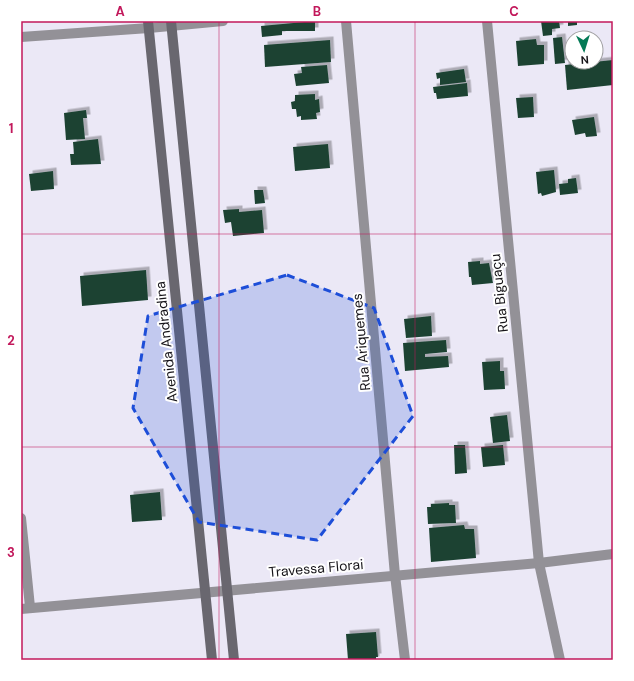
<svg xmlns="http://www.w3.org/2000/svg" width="634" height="681" font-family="'DM Sans',sans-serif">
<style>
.building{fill:#1d4333;filter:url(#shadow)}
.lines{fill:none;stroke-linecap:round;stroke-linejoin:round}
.minor{stroke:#939197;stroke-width:10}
.secondary{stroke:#69676f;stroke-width:10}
.marked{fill:#1d4ed8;fill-opacity:0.2;stroke:#1d4ed8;stroke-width:3;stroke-dasharray:8 5;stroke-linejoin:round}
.grid{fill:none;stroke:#c2185b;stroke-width:1;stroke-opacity:0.55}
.labels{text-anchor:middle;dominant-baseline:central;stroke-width:4;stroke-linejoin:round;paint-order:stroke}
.street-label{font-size:14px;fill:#161419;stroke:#fff}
.neatline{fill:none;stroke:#c2185b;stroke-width:1.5}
.grid-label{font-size:13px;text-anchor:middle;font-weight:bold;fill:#c2185b}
</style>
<defs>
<filter id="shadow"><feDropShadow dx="3.5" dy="-3.5" stdDeviation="0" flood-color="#0004"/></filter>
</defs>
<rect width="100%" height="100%" fill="#ebe8f6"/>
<!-- building -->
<g class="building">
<polygon points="315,21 315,31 282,31 282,35 262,37 261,26"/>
<polygon points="541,21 559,21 560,28 552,29 552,35 543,36"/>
<polygon points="568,21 577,21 577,25 568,26"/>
<polygon points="562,37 565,63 555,64 553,38"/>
<polygon points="536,39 537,45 544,45 544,64 518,66 516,41"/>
<polygon points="330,40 331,62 265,67 264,45"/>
<polygon points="613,60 613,85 567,90 565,65"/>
<polygon points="327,65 329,83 296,86 294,74 302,73 301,67"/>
<polygon points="464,69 466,82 440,85 440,78 437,79 436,73"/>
<polygon points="467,83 468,96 437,99 436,93 434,93 433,87"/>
<polygon points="315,94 315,100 319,99 320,112 316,113 317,119 301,120 301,116 297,117 296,109 292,109 291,102 295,101 295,95"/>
<polygon points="533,97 534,117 518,118 516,98"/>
<polygon points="86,110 87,118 83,118 85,139 66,140 64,113"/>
<polygon points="594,117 597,136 586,137 585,133 575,135 572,120"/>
<polygon points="98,139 101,164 71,165 70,154 74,154 73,142"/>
<polygon points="328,144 330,168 295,171 293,147"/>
<polygon points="554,170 556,192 542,196 541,193 538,194 536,172"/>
<polygon points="53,171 54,189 31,191 29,174"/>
<polygon points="576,178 578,193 560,195 559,184 568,183 568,179"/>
<polygon points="254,190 263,190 265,203 255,204"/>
<polygon points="239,209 239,212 262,210 264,233 233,236 231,222 225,223 223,210"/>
<polygon points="480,261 480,264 489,263 493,283 472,285 471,277 469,277 468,262"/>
<polygon points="146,270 148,300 82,306 80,276"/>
<polygon points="431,316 432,336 406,338 404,319"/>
<polygon points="446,340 447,352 425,354 425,357 448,356 449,367 405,371 403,343"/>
<polygon points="500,361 500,371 504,371 505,389 484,390 482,362"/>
<polygon points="507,415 510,441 493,443 490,417"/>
<polygon points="454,445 465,445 467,473 455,474"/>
<polygon points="503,445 505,465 483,467 481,447"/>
<polygon points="160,492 162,520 132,522 130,495"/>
<polygon points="449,503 449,505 455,505 456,523 428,524 427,507 431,507 431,504"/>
<polygon points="464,525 465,529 474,529 476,558 431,562 429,528"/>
<polygon points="376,632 378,657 376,657 376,660 348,660 346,634"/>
</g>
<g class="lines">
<!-- minor -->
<g class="minor">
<polyline points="346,21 395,575 405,660"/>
<polyline points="487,21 539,563 560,660"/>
<polyline points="21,37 149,28 223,21"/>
<polyline points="21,518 30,607"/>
<polyline points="21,609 539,563 613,554"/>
</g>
<!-- secondary -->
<g class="secondary">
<polyline points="148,21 212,660"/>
<polyline points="171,21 234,660"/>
</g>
</g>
<!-- marked area -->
<path class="marked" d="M287 275 374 308 413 416 317 540 199 522 133 408 148 316Z"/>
<!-- grid -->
<path class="grid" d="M219 21V660M415 21V660M21 234H613M21 447H613"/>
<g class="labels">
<!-- street labels -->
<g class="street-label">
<text transform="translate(499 293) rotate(-96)">Rua Biguaçu</text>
<text transform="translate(166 342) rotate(-96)">Avenida Andradina</text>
<text transform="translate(361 342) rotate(-95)">Rua Ariquemes</text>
<text transform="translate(316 568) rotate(-5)">Travessa Florai</text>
</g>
</g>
<!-- border -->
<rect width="634" height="681" fill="none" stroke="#ffffff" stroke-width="44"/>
<!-- north arrow -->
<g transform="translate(584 50) rotate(176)"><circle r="19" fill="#ffffff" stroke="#a2a1a3"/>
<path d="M0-3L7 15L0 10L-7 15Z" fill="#047a56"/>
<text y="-6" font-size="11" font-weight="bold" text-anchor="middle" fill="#161419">N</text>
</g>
<rect x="22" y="22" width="590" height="637" class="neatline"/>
<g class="grid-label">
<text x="120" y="16">A</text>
<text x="317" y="16">B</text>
<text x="514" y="16">C</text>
<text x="11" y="133">1</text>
<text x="11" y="345">2</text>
<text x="11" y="557">3</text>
</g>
</svg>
